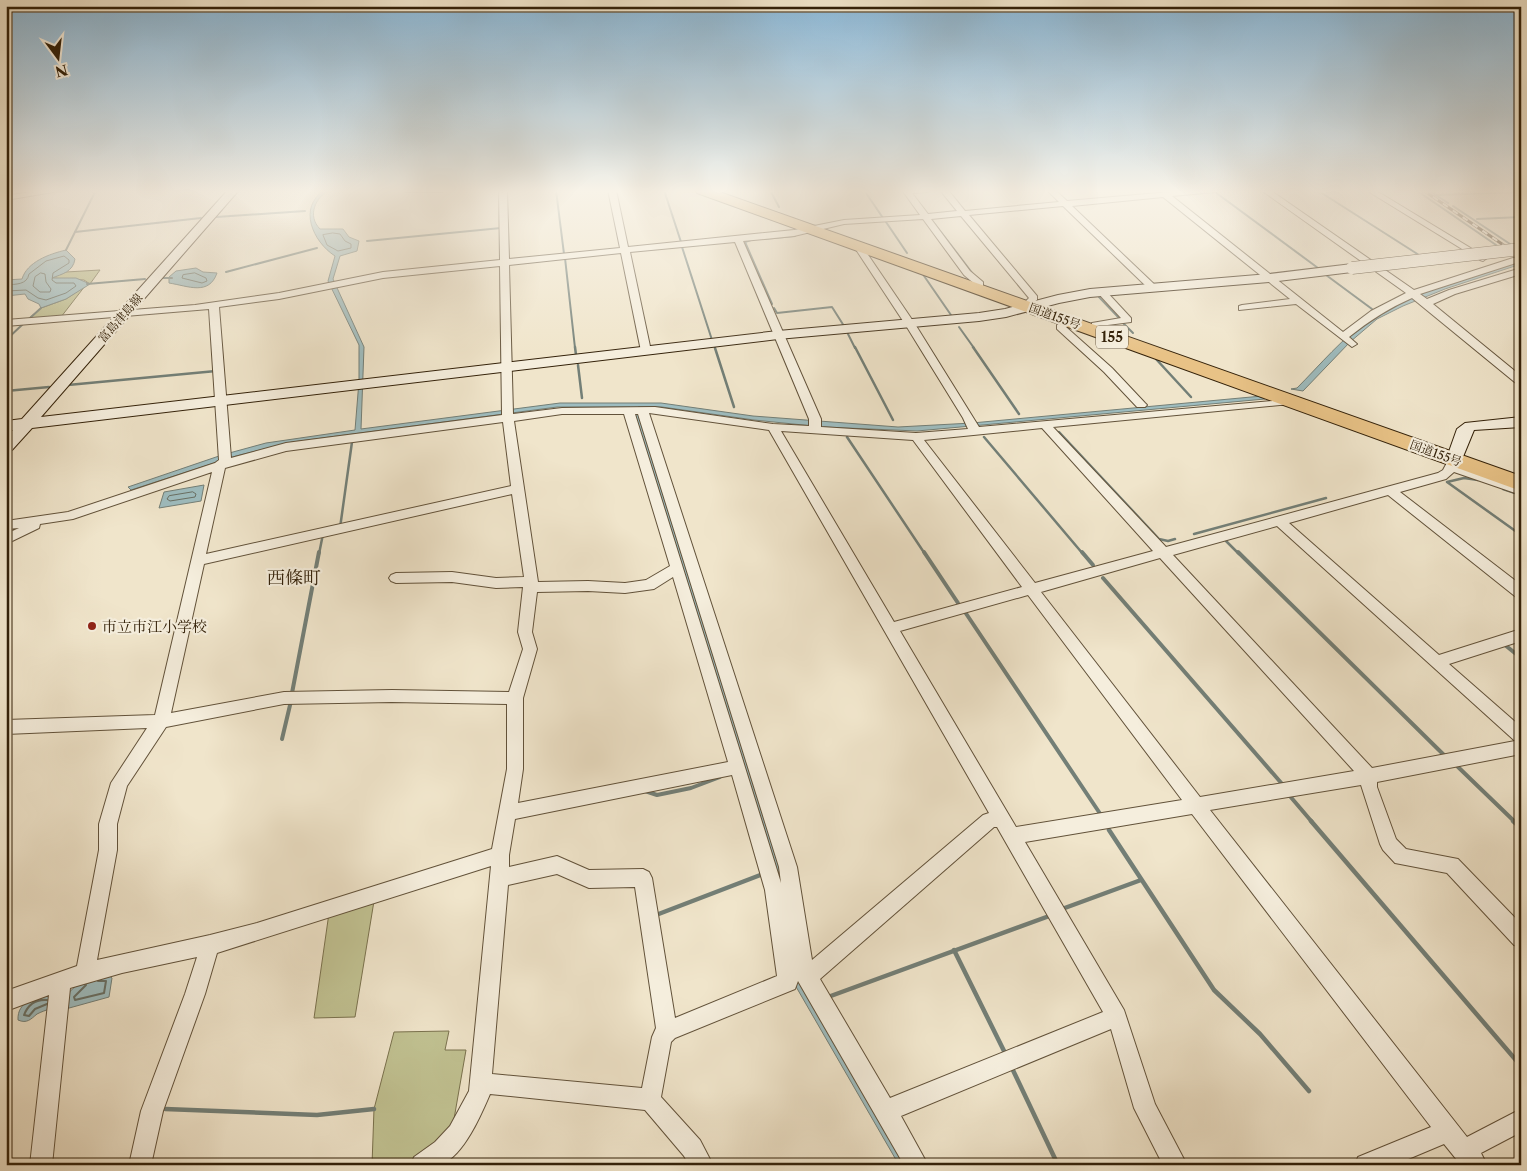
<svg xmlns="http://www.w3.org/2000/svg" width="1527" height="1171" font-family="'Libre Caslon Text','Noto Serif JP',serif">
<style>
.green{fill:#c1c292;stroke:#7a724e}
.water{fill:#9ebdc0;stroke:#737f77}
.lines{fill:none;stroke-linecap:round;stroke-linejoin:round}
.shore-far1{stroke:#686f64;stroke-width:1}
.shore{stroke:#686f64;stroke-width:2}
.stream-far3{stroke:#737f77;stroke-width:2}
.stream-far2{stroke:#737f77;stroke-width:2.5}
.stream-far1{stroke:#737f77;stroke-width:4}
.stream{stroke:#737f77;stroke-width:4.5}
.street-casing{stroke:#62523a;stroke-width:2}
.secondary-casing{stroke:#332109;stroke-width:2}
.highway-casing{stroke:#332109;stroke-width:2}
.street{fill:#f5eedd;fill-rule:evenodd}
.secondary{fill:#f5eedd;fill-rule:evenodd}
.highway{fill:#e8c286;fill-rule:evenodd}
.rail-casing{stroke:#332109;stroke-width:3}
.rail{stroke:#f5eedd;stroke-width:2;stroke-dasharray:6;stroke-linecap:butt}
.secondary-bridge-casing{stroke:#332109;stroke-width:13;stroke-linecap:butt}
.secondary-bridge{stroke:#f5eedd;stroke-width:12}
.poi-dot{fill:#8f2418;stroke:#f5eedd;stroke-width:2}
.labels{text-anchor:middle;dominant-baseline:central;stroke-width:4.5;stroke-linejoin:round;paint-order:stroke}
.far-street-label{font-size:12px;fill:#332109;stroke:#f5eedd}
.shield{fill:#f5eedd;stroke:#6d5e49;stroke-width:1}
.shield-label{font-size:14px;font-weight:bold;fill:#332109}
.poi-label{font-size:15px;fill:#332109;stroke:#f5eedd;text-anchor:start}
.quarter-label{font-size:18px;fill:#332109;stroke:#f5eedd}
</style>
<rect width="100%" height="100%" fill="#f0e5cb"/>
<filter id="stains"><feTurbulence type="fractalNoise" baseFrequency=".004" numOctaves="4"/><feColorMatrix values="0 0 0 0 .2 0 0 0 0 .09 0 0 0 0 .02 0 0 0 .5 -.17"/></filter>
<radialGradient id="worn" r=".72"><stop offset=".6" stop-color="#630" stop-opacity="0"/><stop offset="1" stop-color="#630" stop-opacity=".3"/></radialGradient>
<!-- green -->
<g class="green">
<polygon points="100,270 90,284 84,280 51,278 66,272"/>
<polygon points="85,286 61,317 27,320 41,308 66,299"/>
<polygon points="374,901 355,1017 314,1018 329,913"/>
<polygon points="449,1031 445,1050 466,1050 454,1119 447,1137 431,1152 411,1165 372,1165 374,1109 394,1032"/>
</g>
<!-- water -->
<g class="water">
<path d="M325 190H330C315 197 307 216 320 229H343L349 237 359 241 357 251 340 256 333 279 364 347 361 429 560 403H661L753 416 898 427 972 423 1262 396 1265 399 917 431 823 427 754 420 662 407H638L788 886 799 972 908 1165H899L791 978 630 407H557L292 442 236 456 131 490 128 487 222 455 266 443 355 430 359 381V345L328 281 335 256C313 242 297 207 325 190Z"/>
<path d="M66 250 75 259C73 272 62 274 52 278H76L90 284 66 299 41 308 39 304 28 299 25 294 6 296V280L22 279C27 262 49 254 66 250Z"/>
<path d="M1521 261V264L1445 289 1403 306 1377 319 1350 342 1303 391 1291 389 1297 388C1320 365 1343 337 1370 319 1409 292 1475 275 1521 261Z"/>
<path d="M196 268 203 272 217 273C209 296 188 286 169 283V277L176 271Z"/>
<polygon points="204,485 201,501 159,508 164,492"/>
<path d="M107 974 112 978 109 997 62 1010C67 984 85 980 107 974Z"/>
<path d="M51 992 50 1009C46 1010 41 1012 37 1014 31 1019 27 1024 18 1020 17 1001 36 998 51 992Z"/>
</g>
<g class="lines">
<!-- shore-far1 -->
<g class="shore-far1">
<polygon points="333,233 340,234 345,241 351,244 351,248 338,251 327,245 323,235"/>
<polygon points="41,273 45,274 46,282 51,289 50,292 40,292 33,286 35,277"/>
<polygon points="195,273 206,278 207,281 202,283 182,278 183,275"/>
<path d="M6 285C16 284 27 285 29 274L46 261 64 256 69 260V263L53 273 52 280 56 283H74L76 286 66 293 46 300 38 298 26 290 6 291"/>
<polygon points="193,492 196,494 195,497 170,501 167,499 169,496"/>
</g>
<!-- shore -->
<g class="shore">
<polyline points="86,985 74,997 75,1000 104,993 106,981 98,981"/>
<path d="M47 1000C36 999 28 1005 24 1015L29 1016 35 1009 47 1004"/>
</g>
<!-- stream-far3 -->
<g class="stream-far3">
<polyline points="556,190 564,254"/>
<polyline points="664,190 681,242"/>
<polyline points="770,190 779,207"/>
<polyline points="864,190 883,218"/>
<polyline points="1317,190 1419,255"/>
<polyline points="1416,190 1499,247"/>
<polyline points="1428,190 1448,203"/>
<polyline points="1215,192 1318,268"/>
<polyline points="1435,195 1521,192"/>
<polyline points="1453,206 1510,244"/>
<polyline points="216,217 305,211"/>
<polyline points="931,219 973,274"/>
<polyline points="1477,219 1521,217"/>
<polyline points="886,222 907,253"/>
<polyline points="75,232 201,218"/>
<polyline points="764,239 795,236"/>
<polyline points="751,240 745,242 772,304"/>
<polyline points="367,241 501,228"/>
<polyline points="682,247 712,340"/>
<polyline points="66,250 96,190"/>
<polyline points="565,258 575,348"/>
<polyline points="226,272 317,248"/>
<polyline points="922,273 951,315"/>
<polyline points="1326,275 1372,309"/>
<polyline points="163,278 172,278"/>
<polyline points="87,284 145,279"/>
<polyline points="1099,297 1120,319"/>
<polyline points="774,308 777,313 832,307 844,326"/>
<polyline points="30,318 41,308"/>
<polyline points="1123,323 1133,333"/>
<polyline points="959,327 974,348"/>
<polyline points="848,334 855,348"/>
<polyline points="6,340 23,324"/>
</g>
<!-- stream-far2 -->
<g class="stream-far2">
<polyline points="575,347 576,355"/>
<polyline points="855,347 893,420"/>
<polyline points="973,347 1019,414"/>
<polyline points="715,348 734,407"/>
<polyline points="1156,359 1191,397"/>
<polyline points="578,365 582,398"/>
<polyline points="68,385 216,371"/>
<polyline points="6,391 49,387"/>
<polyline points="1059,432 1159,539 1168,541 1175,539"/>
<polyline points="847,437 925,554"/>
<polyline points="984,437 1083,554"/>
<polyline points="1478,480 1464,478 1447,482 1521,535"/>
<polyline points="1503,489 1521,495"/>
<polyline points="340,528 352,442"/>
<polyline points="1194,534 1326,498"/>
<polyline points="1226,541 1239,554"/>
<polyline points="319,554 323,534"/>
</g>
<!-- stream-far1 -->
<g class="stream-far1">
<polyline points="924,552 958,603"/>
<polyline points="1082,552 1093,565"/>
<polyline points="1238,552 1446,757"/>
<polyline points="1103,578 1283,785"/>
<polyline points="965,612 1101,815"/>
<polyline points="1505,645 1521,658"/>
<polyline points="292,693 319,552"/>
<polyline points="282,739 291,701"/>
<polyline points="1457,766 1515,822"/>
<polyline points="645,791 657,795 691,788 720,777"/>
<polyline points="1289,795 1312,822"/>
</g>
<!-- stream -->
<g class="stream">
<polyline points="1311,821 1521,1066"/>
<polyline points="1513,821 1521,828"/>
<polyline points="1109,830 1214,990 1260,1034 1309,1091"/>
<polyline points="1062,909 1141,880"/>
<polyline points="656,915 763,874"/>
<polyline points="954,950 1006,1055"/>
<polyline points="828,997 1052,915"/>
<polyline points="1011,1066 1058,1165"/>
<polyline points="165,1109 317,1115 374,1109"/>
</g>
<!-- street casing -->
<g class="street-casing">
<g id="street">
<polygon points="41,190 57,190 53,192 6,200 6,196"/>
<polygon points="402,190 446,190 442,192 406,192"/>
<path d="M499 190H507L509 259 620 248 608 190H616L628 247 794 230 844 220 920 215 902 190H931L927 192 912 193 928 214 957 211 940 190H948L965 211 1059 202 1047 190H1055L1067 201 1193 190H1219L1215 192 1172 196 1343 332 1371 311 1406 293 1261 190H1270L1414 290 1513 258H1519V262L1420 294 1427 299 1449 290 1521 268V274L1455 294 1433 304 1521 376V385L1517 384 1412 298C1389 308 1369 321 1349 337L1357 344 1352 347 1296 304 1239 310V306L1242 305 1290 299 1163 197 1072 206 1155 285 1157 287 1152 290 1149 289 1063 206 969 215 1037 296V300L1031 304 1028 303 1026 301 1029 298 961 216 931 219 970 271 983 282V286H977L964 275 923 219 844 224 794 236 743 241 821 419V427L916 433 968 429 963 418 905 324 853 245 857 242 860 243 915 324 979 427 1294 399 1295 401 1290 404 1053 427 1166 547 1438 473 1443 470 1450 457 1454 456 1460 460 1457 465 1521 487V495L1454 472 1446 479 1400 492 1521 585V598L1516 597 1388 495 1289 523 1439 655 1521 629V641L1449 664 1521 727V754L1377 782V787L1396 839 1406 849 1458 859 1521 924V947L1514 945 1447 873 1395 863 1383 850 1380 844 1361 785 1210 810 1467 1137 1521 1109V1132L1481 1153 1487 1165H1461L1444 1144 1394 1165H1355L1358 1157 1431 1127 1192 814 1025 842 1124 1010 1155 1104 1187 1165H1163L1134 1108 1111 1029 901 1116 928 1165H904L798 981 795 989 675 1038 671 1042 661 1097 700 1140 713 1165H689L684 1156 645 1110 490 1094C481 1115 464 1155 442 1164 434 1168 419 1165 411 1165L414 1157 435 1142 450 1126 469 1091 491 866 217 953 205 994 163 1111 151 1165H129L141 1111 185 994 197 957 122 973 70 988 52 1165H30L49 995 6 1011V991L77 966 99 850V824L111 783 147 728 6 734V720L155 715 212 472 73 519 40 524 39 528 6 544V534L19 528 6 529V521L68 512 215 463 219 460 209 309 6 326V320L195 305 279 293 383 272 500 260ZM735 242 809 419V426L773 424 655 407 562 408 513 414 509 265 621 253 641 351 646 354 651 351 630 252ZM500 266 502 415 286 443 231 458 219 307 279 299 383 278ZM649 413 769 430 989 813 983 815 812 960 797 867ZM562 414H624L670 566 646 580 625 583 588 581 538 582 514 421ZM635 414H638L779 867 781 883ZM503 422 511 486 206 554 225 468 286 451ZM1042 428 1153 551 1035 583 924 440ZM781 431 913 440 1022 587 894 622ZM512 494 524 577 496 578 452 572 396 573 391 575 389 578 391 581 396 583 452 582 496 588 523 587 518 632 523 649 509 692 392 690 284 692 171 713 204 564ZM1277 526 1515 741 1372 768 1173 555ZM1160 558 1354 771 1200 797 1041 592ZM673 577 728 762 518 803 523 769V698L537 649 532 632 537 592 588 591 625 593 654 589ZM1028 595 1182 800 1016 827 900 631ZM392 702 507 704V769L492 849 257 923 210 935 97 960 117 850V824L127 786 166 727 284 704ZM732 775 765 890 777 976 675 1018 652 878 649 872 643 869 589 870 557 856 509 867V855L515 819ZM994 827H997L1103 1012 890 1098 820 979ZM557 874 589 888 635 887 656 1028 652 1037 642 1088 492 1074 508 885Z"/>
<polygon points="1366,190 1375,190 1487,258 1483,261 1480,260"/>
<polygon points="1102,289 1105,290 1131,318 1131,322 1092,327 1092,323 1121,318 1097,292"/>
<polygon points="1068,318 1073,321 1066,327 1112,368 1145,403 1147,405 1145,407 1137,407 1104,372 1057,329 1057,325"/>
</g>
</g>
<!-- secondary casing -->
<g class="secondary-casing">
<g id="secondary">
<polygon points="228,190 239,190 41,417 778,331 979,313 1005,309 1058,295 1090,289 1269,274 1352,264 1358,268 1352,272 1269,282 1090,297 1059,303 1006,317 979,321 778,339 32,428 12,450 6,452 6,437 13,430 6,431 6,421 22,419"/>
<polygon points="1521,417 1521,427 1474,430 1460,464 1448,464 1446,460 1457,429 1465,423"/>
</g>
</g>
<!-- highway casing -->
<g class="highway-casing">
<polygon id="highway" points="695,190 714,190 1521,476 1521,491 697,193"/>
</g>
<!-- street -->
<use href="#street" class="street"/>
<!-- secondary -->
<use href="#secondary" class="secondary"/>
<!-- highway -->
<use href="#highway" class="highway"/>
<!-- rail casing -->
<g class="rail-casing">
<polyline id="rail" points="1423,190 1521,257"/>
</g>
<!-- rail -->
<use href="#rail" class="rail"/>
<!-- secondary-bridge casing -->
<g class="secondary-bridge-casing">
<polyline id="secondary-bridge" points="1352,268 1521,249"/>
</g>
<!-- secondary-bridge -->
<use href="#secondary-bridge" class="secondary-bridge"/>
</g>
<!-- sky -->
<linearGradient id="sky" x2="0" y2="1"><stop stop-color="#8ab8d8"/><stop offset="0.54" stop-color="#f8f3e8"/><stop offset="1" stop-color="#f8f3e8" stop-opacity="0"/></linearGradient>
<rect width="1527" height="354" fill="url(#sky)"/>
<!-- markers -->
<circle class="poi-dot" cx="92" cy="626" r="5"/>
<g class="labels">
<!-- far-street labels -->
<g class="far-street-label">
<text transform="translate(1055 316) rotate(20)">国道155号</text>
<text transform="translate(120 318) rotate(-49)">富島津島線</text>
<text transform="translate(1436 453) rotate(20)">国道155号</text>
</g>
<!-- shield labels -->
<rect class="shield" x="1096" y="325.5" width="32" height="23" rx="4"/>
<g class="shield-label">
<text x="1112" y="337">155</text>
</g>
<!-- poi labels -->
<g class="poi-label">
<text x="102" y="626">市立市江小学校</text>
</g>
<!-- quarter labels -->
<g class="quarter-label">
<text x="294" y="578">西條町</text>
</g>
</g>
<!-- margin -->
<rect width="1527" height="1171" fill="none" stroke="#f0e5cb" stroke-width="25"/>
<rect x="8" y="8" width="1512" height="1156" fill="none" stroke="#332109" stroke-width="2.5"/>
<rect x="12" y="12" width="1502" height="1146" fill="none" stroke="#332109"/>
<!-- north arrow -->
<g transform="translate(58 58) rotate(165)" stroke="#f5eedd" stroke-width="4" paint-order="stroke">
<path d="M0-4L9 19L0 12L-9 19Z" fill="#332109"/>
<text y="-8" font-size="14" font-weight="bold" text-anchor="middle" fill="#332109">N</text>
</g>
<rect width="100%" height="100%" filter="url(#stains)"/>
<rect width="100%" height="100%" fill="url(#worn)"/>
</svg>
